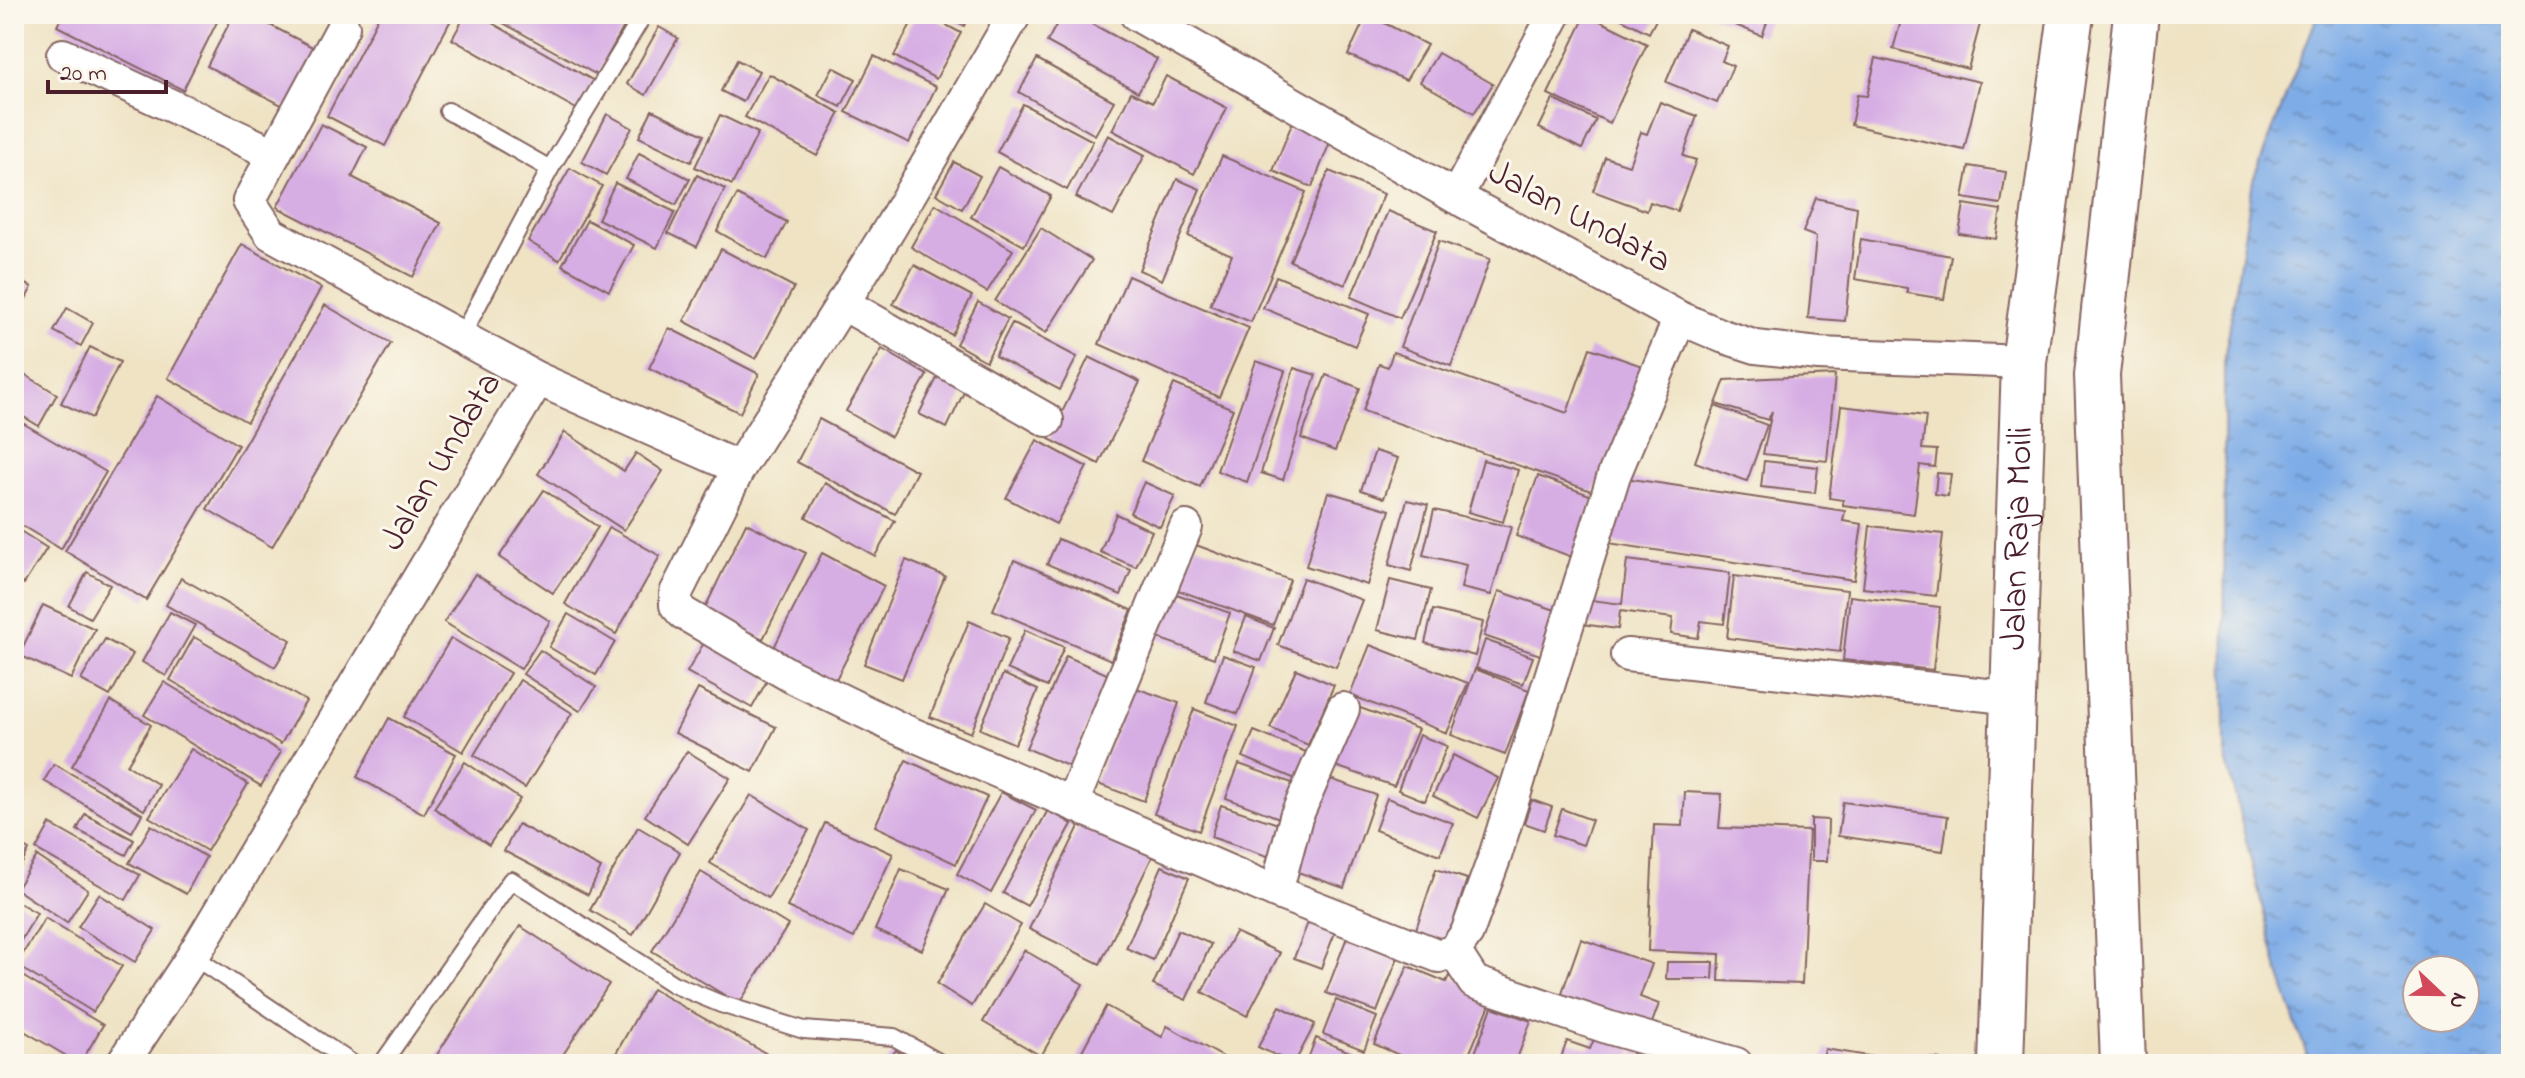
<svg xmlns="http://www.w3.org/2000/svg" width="2525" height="1078" font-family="'Indie Flower',sans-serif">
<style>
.water{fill:url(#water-ripples);stroke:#646689;stroke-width:2;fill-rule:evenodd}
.building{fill:#d7aee4}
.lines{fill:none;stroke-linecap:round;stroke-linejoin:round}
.lane-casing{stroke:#846461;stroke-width:20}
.street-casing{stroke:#846461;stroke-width:36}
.secondary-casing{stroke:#846461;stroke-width:48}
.primary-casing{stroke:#846461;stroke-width:48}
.lane{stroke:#fff;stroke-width:16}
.street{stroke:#fff;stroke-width:32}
.secondary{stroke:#fff;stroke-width:44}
.primary{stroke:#fff;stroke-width:44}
.labels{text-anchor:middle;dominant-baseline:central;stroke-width:6;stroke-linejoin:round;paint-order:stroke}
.street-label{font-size:36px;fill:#4a1f2b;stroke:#fbf7ec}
</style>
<defs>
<pattern id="water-ripples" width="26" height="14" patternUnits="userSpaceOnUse" patternTransform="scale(2)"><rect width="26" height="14" fill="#7dace7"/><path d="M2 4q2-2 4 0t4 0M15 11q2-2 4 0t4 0" fill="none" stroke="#688bbb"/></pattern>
</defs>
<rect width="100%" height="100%" fill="#fbf7ec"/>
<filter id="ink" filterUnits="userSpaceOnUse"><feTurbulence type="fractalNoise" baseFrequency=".0125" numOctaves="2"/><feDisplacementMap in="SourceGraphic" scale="16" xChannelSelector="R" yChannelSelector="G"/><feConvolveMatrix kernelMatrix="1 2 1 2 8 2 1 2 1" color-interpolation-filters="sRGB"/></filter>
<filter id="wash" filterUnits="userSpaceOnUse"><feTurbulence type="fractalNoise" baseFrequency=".006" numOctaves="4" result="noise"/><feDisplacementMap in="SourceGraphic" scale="32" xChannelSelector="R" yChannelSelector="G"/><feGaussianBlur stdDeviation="1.8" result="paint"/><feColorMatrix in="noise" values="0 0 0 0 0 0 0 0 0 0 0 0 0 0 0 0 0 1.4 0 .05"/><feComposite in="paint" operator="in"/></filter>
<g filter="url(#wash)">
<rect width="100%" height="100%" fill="#efe3c4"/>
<!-- water -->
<path class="water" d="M2318 14H2511V1064H2310L2278 971 2225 754 2224 363 2253 180ZM2417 970H2465V1018H2417Z"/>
<g id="blocks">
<!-- building -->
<g class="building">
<polygon points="63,14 206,14 218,20 183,90 57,26"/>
<polygon points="234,14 249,14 320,51 289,109 207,66"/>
<polygon points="380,14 453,16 385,146 327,116"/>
<polygon points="466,14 476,14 594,81 578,110 452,39"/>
<polygon points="487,14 631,14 597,75"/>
<polygon points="916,14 926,14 961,33 936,79 894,56"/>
<polygon points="939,14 970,14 964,26"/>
<polygon points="1062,14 1074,14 1157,59 1138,92 1047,42"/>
<polygon points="1367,14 1427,45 1406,80 1348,55"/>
<polygon points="1586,14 1647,44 1610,123 1548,94"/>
<polygon points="1612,14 1659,14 1649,33"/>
<polygon points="1709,14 1770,14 1762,36"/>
<polygon points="1903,14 1943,14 1980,24 1968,69 1893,49"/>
<polygon points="659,27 678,38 646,95 627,84"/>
<polygon points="1688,29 1728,46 1722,61 1733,66 1717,103 1666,82"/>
<polygon points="1438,53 1493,84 1474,113 1420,82"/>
<polygon points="874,56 936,87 909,143 846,112"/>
<polygon points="1876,58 1980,82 1964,150 1851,125 1857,95 1867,96"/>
<polygon points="1037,59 1114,101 1095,135 1019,92"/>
<polygon points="737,60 759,71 743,102 721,91"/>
<polygon points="833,67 856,79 841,107 818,95"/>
<polygon points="769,74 840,113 817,156 745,117"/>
<polygon points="1166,76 1227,108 1194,174 1112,130 1131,92 1153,102"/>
<polygon points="1553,99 1596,120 1582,149 1539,128"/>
<polygon points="1660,102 1697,116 1683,156 1696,160 1677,211 1650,202 1647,211 1593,191 1605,157 1629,165 1641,132 1647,134"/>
<polygon points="1023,104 1093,141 1067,190 997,152"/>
<polygon points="652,110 704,135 691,162 639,137"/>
<polygon points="607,114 632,128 606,175 582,162"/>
<polygon points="720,115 758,133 732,185 695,167"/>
<polygon points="1293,121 1332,137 1312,187 1273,171"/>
<polygon points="321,124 367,147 352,177 441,223 413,277 277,207"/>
<polygon points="1108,135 1145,155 1113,216 1076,197"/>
<polygon points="639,153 690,179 676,205 626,179"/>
<polygon points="1222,156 1306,192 1251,322 1210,305 1232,255 1188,236"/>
<polygon points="954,162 980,176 962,209 936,194"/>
<polygon points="1969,166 2006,172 2001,204 1963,198"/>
<polygon points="998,167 1051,196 1024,246 971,217"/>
<polygon points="570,168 602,186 559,260 528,241"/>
<polygon points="1329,171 1384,194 1345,285 1290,261"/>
<polygon points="697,175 725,189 697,247 668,233"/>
<polygon points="1177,179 1200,189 1162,280 1139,270"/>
<polygon points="615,183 675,212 657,248 598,219"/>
<polygon points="737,195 787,222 767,259 717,231"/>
<polygon points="1816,198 1857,207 1845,321 1808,318 1816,237 1803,232"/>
<polygon points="935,204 1013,250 987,292 911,247"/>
<polygon points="1964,204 2001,210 1996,239 1959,234"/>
<polygon points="1388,211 1437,231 1400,318 1351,297"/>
<polygon points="587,220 634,245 609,291 562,265"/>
<polygon points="1041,228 1092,260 1046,333 995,301"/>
<polygon points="1861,239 1951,256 1944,299 1907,293 1907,288 1855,279"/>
<polygon points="1439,241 1490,259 1451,366 1400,347"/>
<polygon points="242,244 321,288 247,422 168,378"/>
<polygon points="721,249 794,287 756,359 684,321"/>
<polygon points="914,265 972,296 952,335 893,304"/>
<polygon points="1128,276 1249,328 1219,397 1099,344"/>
<polygon points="1276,276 1369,314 1355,346 1263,308"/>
<polygon points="14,278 32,287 14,322"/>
<polygon points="978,302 1008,319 986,361 956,344"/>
<polygon points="325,305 391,343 272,547 207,509"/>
<polygon points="67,308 93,323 81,346 54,331"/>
<polygon points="1012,323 1077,357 1060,390 995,356"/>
<polygon points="669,328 759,374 740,413 649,368"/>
<polygon points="90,347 120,362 92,418 61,403"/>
<polygon points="1590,348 1648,368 1594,492 1363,411 1379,364 1388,367 1393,352 1567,413"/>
<polygon points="882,349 927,375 891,437 846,411"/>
<polygon points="1089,357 1140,382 1099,464 1049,439"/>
<polygon points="1256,361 1285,371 1247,482 1217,471"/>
<polygon points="1294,368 1316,375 1283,480 1261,473"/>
<polygon points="24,374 57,394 39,426 14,411 14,391"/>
<polygon points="1326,375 1360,388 1335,451 1301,438"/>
<polygon points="1835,375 1827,461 1763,454 1772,411 1768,420 1716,404 1725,380"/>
<polygon points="938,376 965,390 947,428 919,414"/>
<polygon points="1174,384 1233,409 1200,487 1141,461"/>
<polygon points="157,396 238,445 146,600 65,551"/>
<polygon points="1715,406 1767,425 1747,481 1695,462"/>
<polygon points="1841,406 1926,416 1922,449 1937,450 1935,467 1920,465 1914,514 1843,505 1843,500 1829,498"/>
<polygon points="14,418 106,472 61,549 14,521"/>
<polygon points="819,419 917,471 895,514 797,462"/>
<polygon points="565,432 624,471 636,453 663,471 624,530 538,474"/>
<polygon points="1037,440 1087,467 1056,524 1006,498"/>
<polygon points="1375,451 1398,458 1384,498 1361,490"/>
<polygon points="1483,460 1518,470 1503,522 1468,512"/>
<polygon points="1764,461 1818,467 1815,493 1761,487"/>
<polygon points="1937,473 1951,474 1948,496 1935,494"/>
<polygon points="1538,476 1595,497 1572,557 1516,536"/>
<polygon points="1618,477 1845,511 1843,521 1862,524 1854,580 1608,543"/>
<polygon points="1144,482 1175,496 1160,527 1130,513"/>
<polygon points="825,483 895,521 875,556 806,517"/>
<polygon points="544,490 598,527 553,593 499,557"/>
<polygon points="1328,492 1390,510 1367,585 1306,566"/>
<polygon points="1407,500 1428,505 1411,571 1389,565"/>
<polygon points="1434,510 1511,527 1491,595 1461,588 1466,565 1423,555"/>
<polygon points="1116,514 1152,531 1136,567 1100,552"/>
<polygon points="746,523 806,553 763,639 704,610"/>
<polygon points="1870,526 1943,534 1936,596 1863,588"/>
<polygon points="14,527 47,548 24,584 14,578"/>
<polygon points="609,527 660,556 616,634 565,604"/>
<polygon points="1058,539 1131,570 1121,595 1047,564"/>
<polygon points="1196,545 1290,580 1273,625 1178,590"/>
<polygon points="822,553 884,586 832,687 770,655"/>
<polygon points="906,560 945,576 902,679 864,664"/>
<polygon points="1014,560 1132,610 1111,660 993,610"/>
<polygon points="1627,560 1730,573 1724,624 1701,621 1698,638 1671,634 1673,618 1620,611 1618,629 1581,624 1584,599 1622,604"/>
<polygon points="87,572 110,585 90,618 69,606"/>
<polygon points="475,574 550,621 521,669 444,622"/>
<polygon points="1734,576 1847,590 1840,652 1727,638"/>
<polygon points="181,578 291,640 275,667 166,605"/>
<polygon points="1303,578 1362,600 1336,667 1278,645"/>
<polygon points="1390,580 1431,590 1418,640 1377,630"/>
<polygon points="1168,591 1230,613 1214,658 1152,636"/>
<polygon points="1499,591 1558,611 1543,656 1484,636"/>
<polygon points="1850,596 1940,607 1933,670 1843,660"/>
<polygon points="43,605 95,629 71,679 19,655"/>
<polygon points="1433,610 1483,622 1475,656 1425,643"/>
<polygon points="170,612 195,625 166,676 142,662"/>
<polygon points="568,614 615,642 596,675 549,647"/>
<polygon points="1246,617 1274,628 1261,661 1233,651"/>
<polygon points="969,621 1009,638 971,733 930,717"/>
<polygon points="1025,630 1064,647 1047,687 1007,669"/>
<polygon points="194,637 306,701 281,744 170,680"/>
<polygon points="451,638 510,673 463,752 404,717"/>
<polygon points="105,639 133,654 110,696 81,680"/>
<polygon points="1485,640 1533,657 1523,684 1476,668"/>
<polygon points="705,641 769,677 752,708 687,672"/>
<polygon points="1370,645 1468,683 1447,733 1350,695"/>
<polygon points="540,650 596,687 580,711 523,674"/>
<polygon points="1223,655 1256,667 1238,714 1206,702"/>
<polygon points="1066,656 1109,675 1070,767 1026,748"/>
<polygon points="1296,669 1334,685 1308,745 1270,728"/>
<polygon points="1475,669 1529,690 1505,755 1451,735"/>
<polygon points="1003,674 1038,690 1015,744 980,729"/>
<polygon points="520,680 572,713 525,788 474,755"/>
<polygon points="164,682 281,752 261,786 144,715"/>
<polygon points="1133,687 1179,703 1144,801 1095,783"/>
<polygon points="698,689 776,727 753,772 675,733"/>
<polygon points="111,701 151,725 127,765 159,785 144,810 72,766"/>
<polygon points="1352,705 1418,729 1394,786 1329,764"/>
<polygon points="1194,709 1238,726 1199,831 1154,814"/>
<polygon points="389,718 456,754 424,814 357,777"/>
<polygon points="1254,731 1316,756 1305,783 1243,757"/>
<polygon points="1419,735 1447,746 1425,801 1398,790"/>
<polygon points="191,749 248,784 207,851 149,817"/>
<polygon points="687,751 730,778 688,844 645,816"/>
<polygon points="1453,755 1498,778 1478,818 1433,796"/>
<polygon points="906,760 987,797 956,864 875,826"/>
<polygon points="465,762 520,799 489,845 434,808"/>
<polygon points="54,764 142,814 132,832 44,781"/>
<polygon points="1239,764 1306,788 1293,823 1226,798"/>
<polygon points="1319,775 1376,795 1344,888 1286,868"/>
<polygon points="1001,792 1036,810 991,893 957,874"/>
<polygon points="1685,792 1722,794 1719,828 1809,831 1802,984 1719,981 1720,954 1648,951 1654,825 1683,826"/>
<polygon points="751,795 809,830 768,898 710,863"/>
<polygon points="1387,798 1453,823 1440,855 1375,830"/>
<polygon points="1532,800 1552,807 1544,830 1524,823"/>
<polygon points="1843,802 1948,816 1943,851 1838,836"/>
<polygon points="1221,805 1284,826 1273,858 1211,837"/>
<polygon points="1562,809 1592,820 1583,845 1553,835"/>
<polygon points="1048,810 1072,824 1027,906 1003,893"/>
<polygon points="1086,812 1157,847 1100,964 1029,929"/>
<polygon points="85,814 134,840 126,855 77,830"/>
<polygon points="1811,819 1828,820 1827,861 1811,861"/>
<polygon points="825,823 893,854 854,938 787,907"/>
<polygon points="50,824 140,875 126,900 36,849"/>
<polygon points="518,824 601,868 588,895 504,851"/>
<polygon points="151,825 206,857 186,894 129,863"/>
<polygon points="638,827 680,852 633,935 590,910"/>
<polygon points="14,841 29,850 14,878"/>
<polygon points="37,856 88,890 67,923 16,889"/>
<polygon points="1162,866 1189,878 1153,960 1126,948"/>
<polygon points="901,869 949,889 922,950 875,930"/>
<polygon points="1436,869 1467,879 1446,945 1414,935"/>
<polygon points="701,872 788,925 739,1004 652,951"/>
<polygon points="99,894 155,930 135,962 78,927"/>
<polygon points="14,900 37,913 17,947 14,946"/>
<polygon points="985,904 1021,925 972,1006 937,984"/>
<polygon points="1311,915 1338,925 1321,968 1294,958"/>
<polygon points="45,918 122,966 93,1012 16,965"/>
<polygon points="520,926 609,984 557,1064 431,1064"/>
<polygon points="1178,930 1211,944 1186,1000 1153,985"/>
<polygon points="1235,932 1280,953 1247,1016 1202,992"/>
<polygon points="1347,937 1398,957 1377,1012 1326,993"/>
<polygon points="1581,939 1652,964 1640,997 1659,1004 1647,1036 1558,1004"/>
<polygon points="1024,950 1083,984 1041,1056 983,1022"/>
<polygon points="1667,962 1714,962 1713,979 1666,979"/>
<polygon points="1408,966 1446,982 1449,976 1494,995 1465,1064 1412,1064 1413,1061 1374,1044"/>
<polygon points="14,971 103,1025 80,1064 14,1025"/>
<polygon points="652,989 735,1036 785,1064 610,1064"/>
<polygon points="1336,1000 1377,1017 1364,1050 1323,1034"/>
<polygon points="1106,1006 1162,1037 1167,1026 1232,1062 1075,1064"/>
<polygon points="1280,1006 1315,1024 1294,1064 1258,1047"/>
<polygon points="1492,1007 1531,1021 1515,1064 1471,1064"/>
<polygon points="1597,1032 1635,1046 1628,1064 1578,1064 1561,1058 1567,1041 1590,1049"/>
<polygon points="1316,1038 1357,1055 1353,1064 1306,1064"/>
<polygon points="1640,1039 1683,1064 1631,1064"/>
<polygon points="1825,1049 1899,1061 1898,1064 1822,1064"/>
<polygon points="896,1050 913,1064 885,1064"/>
<polygon points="1904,1056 1940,1059 1939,1064 1903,1064"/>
</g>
</g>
</g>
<g filter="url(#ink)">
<use href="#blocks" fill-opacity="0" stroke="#846461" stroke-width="2"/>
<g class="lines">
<!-- lane casing -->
<g class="lane-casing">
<g id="lane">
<polyline points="448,111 550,169"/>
<polyline points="461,337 550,169 644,14"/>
<polyline points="193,956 353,1064"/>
<polyline points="382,1064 511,880 673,984 721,1004 804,1030 894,1037 942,1064"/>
</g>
</g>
<!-- street casing -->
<g class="street-casing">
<g id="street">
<polyline points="1136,14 1456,197 1680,318 1722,336 1756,347 1819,354 2024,362"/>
<polyline points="343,27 249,201 271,234 538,379"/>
<polyline points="63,55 274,154"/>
<polyline points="1456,197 1555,14"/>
<polyline points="842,303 1047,420"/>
<polyline points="739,468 676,593 676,605 683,613 791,676 898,728 1276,892 1439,956 1454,951 1467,933 1495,856 1614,475 1680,318"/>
<polyline points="1627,655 2014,698"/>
<polyline points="1073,801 1186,527"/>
<polyline points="1276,892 1296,817 1343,709"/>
<polyline points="1454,951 1474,982 1610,1028 1736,1064"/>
<polyline points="122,1064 193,956 538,379 739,468 890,228 1015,14"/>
</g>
</g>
<!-- secondary casing -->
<g class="secondary-casing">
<g id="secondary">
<path id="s1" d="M2001 1064 2024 362 2071 14"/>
</g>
</g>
<!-- primary casing -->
<g class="primary-casing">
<polyline id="primary" points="2123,1064 2097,375 2136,14"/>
</g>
<!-- lane -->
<use href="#lane" class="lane"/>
<!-- street -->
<use href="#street" class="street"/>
<!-- secondary -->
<use href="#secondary" class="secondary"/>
<!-- primary -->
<use href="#primary" class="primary"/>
</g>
</g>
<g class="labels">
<!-- street labels -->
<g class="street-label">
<text transform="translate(1579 218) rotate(28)">Jalan Undata</text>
<text transform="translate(442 462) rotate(-59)">Jalan Undata</text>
<text stroke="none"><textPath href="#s1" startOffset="526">Jalan Raja Moili</textPath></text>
</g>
</g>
<!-- margin -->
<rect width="2525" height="1078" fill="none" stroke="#fbf7ec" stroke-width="48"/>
<!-- north arrow -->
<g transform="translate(2441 994) rotate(112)"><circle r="38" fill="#fbf7ec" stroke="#b4a19f" stroke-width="2"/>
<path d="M0-6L14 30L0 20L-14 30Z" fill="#d1495b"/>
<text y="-12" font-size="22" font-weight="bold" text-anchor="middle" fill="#4a1f2b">N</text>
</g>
<!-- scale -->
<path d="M48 80v12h118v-12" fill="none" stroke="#4a1f2b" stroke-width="4"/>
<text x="60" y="80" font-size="24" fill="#4a1f2b" stroke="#fbf7ec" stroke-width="6" paint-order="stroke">20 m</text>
</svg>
